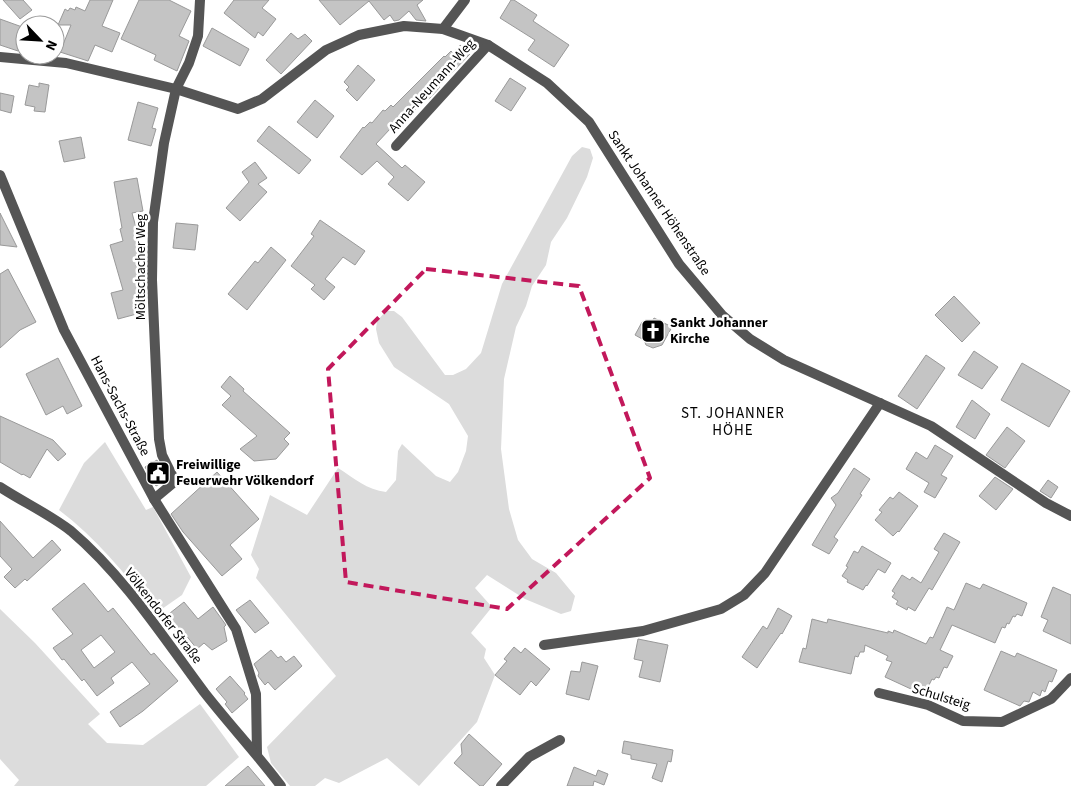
<svg xmlns="http://www.w3.org/2000/svg" width="1071" height="786" font-family="'Source Sans 3',sans-serif">
<style>
.green{fill:#dcdcdc}
.building{fill:#c4c4c4;stroke:#999;fill-rule:evenodd}
.lines{fill:none;stroke-linecap:round;stroke-linejoin:round}
.minor{stroke:#555;stroke-width:10}
.marked{fill:none;stroke:#c2185b;stroke-width:4;stroke-dasharray:10 6;stroke-linejoin:round}
.labels{text-anchor:middle;dominant-baseline:central;stroke-width:5;stroke-linejoin:round;paint-order:stroke}
.street-label{font-size:14px;fill:#000;stroke:#fff}
.poi-label{font-size:14px;font-weight:bold;fill:#000;stroke:#fff;text-anchor:start}
.neighbourhood-label{font-size:15px;letter-spacing:1px;fill:#000;stroke:#fff}
</style>
<rect width="100%" height="100%" fill="#fff"/>
<!-- green -->
<g class="green">
<path d="M582 147 590 149 593 158 587 177 567 218 551 242 546 265 532 286 526 306 516 327 504 379 501 449 509 509 518 540 532 559 556 573 575 596 571 611 561 614 525 599 487 575 475 588 492 607 471 633 486 649 484 658 495 675 477 722 419 786 387 758 339 783 325 778 315 786H290L271 763 267 747 336 676 256 578 259 569 251 555 270 495 307 515 338 468C354 478 367 490 386 492L396 480 398 451 402 444 436 476 450 482 458 472 466 451 468 436 449 404 394 367 379 343 376 329 377 321 386 311H394L402 317 445 375H453L466 369 481 353 502 284 572 156Z"/>
<path d="M105 442 146 510 153 507 191 577 182 595 159 611 153 610C125 573 96 538 59 510L84 463Z"/>
<polygon points="0,609 35,643 100,714 88,724 107,743 143,745 200,704 239,757 206,786 14,786 19,780 0,759"/>
</g>
<!-- building -->
<g class="building">
<polygon points="3,0 23,0 32,10 20,19"/>
<polygon points="90,0 113,0 102,26 120,33 112,52 95,45 88,61 60,52 71,25 58,25 65,9 68,11 70,8 75,10 76,7 85,11"/>
<polygon points="139,0 169,0 191,11 179,36 189,41 177,71 154,60 156,55 121,39"/>
<polygon points="234,0 269,0 262,8 276,19 263,36 258,32 255,38 224,13"/>
<polygon points="319,0 423,0 417,5 426,21 416,20 409,11 399,20 394,21 390,15 384,20 369,1 340,25"/>
<polygon points="511,0 514,0 537,15 533,21 569,45 554,67 528,50 535,40 500,18"/>
<polygon points="0,19 25,28 25,32 18,51 0,45"/>
<polygon points="212,28 249,49 240,66 203,46"/>
<polygon points="291,33 298,39 305,34 312,41 281,74 266,60"/>
<polygon points="460,45 470,54 439,86 440,87 428,100 426,98 408,117 404,114 376,144 402,168 405,165 425,182 408,201 388,184 394,177 377,161 362,175 340,157 363,127 364,128 370,122 372,123 383,110 385,111 391,105 393,107 444,56 445,57 451,51 453,53"/>
<polygon points="358,65 375,80 357,101 346,90 349,87 344,82"/>
<polygon points="510,78 526,88 511,111 495,101"/>
<polygon points="39,83 49,85 45,112 34,111 35,107 25,105 29,85 39,87"/>
<polygon points="0,93 14,96 11,113 0,110"/>
<polygon points="315,100 334,116 317,138 297,122"/>
<polygon points="138,102 158,108 152,128 156,129 151,146 128,140"/>
<polygon points="269,126 311,160 299,174 257,141"/>
<polygon points="81,137 85,158 64,162 59,141"/>
<polygon points="255,162 267,178 258,184 267,192 240,221 226,208 249,182 242,172"/>
<polygon points="137,178 143,211 132,213 139,238 135,239 142,263 136,265 142,285 137,286 144,312 118,319 111,293 123,290 110,245 123,241 120,229 122,228 114,182"/>
<polygon points="0,213 17,247 0,245"/>
<polygon points="320,220 365,251 355,265 343,257 325,279 335,287 324,300 311,289 315,285 291,266 314,236 311,234"/>
<polygon points="176,223 198,225 195,250 173,248"/>
<polygon points="271,247 286,260 247,310 228,294 255,261 258,263"/>
<polygon points="8,269 36,322 20,330 0,348 0,274"/>
<polygon points="954,296 980,323 962,342 935,315"/>
<polygon points="654,318 672,327 662,345 653,348 646,345 644,340 635,335 642,322 650,326"/>
<polygon points="974,351 998,367 982,389 958,375"/>
<polygon points="926,355 945,368 917,409 898,396"/>
<polygon points="58,358 82,406 67,414 63,406 46,415 26,374"/>
<polygon points="1022,363 1070,391 1049,427 1001,400"/>
<polygon points="230,376 244,389 243,391 290,433 284,439 289,444 276,459 254,461 240,449 257,436 222,405 231,396 221,387"/>
<polygon points="972,400 990,414 975,439 956,427"/>
<polygon points="0,416 53,440 66,454 58,461 47,449 30,478 23,474 22,475 0,462"/>
<polygon points="1007,427 1025,441 1005,468 986,455"/>
<polygon points="935,445 953,456 941,475 947,478 935,498 924,492 929,483 906,469 916,452 927,459"/>
<polygon points="157,460 165,477 165,481 156,486 145,467"/>
<polygon points="854,468 870,479 860,494 862,495 834,537 838,540 829,554 812,545 836,505 831,498 838,493"/>
<polygon points="217,472 259,519 230,545 242,559 222,576 183,532 171,514"/>
<polygon points="995,477 1013,489 996,510 979,496"/>
<polygon points="1048,480 1058,487 1051,498 1040,491"/>
<polygon points="899,492 918,506 899,532 898,531 893,536 875,520 882,512 879,510 890,497 893,499"/>
<polygon points="0,521 33,558 52,540 61,550 27,581 25,579 15,588 4,577 12,569 0,556"/>
<polygon points="944,533 960,542 932,590 929,588 915,611 908,607 907,610 896,604 898,601 892,597 895,593 892,591 902,575 910,580 912,577 921,583 939,552 934,549"/>
<polygon points="862,546 891,563 885,573 878,569 867,586 866,585 863,590 847,582 848,580 842,576 848,567 846,566 854,551 858,553"/>
<path d="M84 583 108 612 113 608 151 655 154 653 178 681 143 711 120 727 110 712 150 684 132 662 111 678 114 683 97 696 84 679 82 681 64 659 62 660 53 648 73 634 52 609ZM101 635 115 652 94 668 81 650Z"/>
<polygon points="966,583 980,589 983,584 1027,603 1022,616 1017,614 1015,617 1013,616 1009,624 1007,623 1005,628 1002,627 995,643 952,625 940,650 953,656 947,668 944,667 939,678 936,677 934,680 932,679 924,695 885,677 892,662 886,660 888,656 865,645 864,652 860,652 858,657 855,656 851,674 799,662 803,648 806,649 812,619 827,623 828,619 888,633 888,631 893,633 894,630 926,644 930,637 933,638 947,607 954,610"/>
<polygon points="1053,587 1071,595 1071,644 1043,631 1048,620 1041,617"/>
<polygon points="250,600 269,623 255,633 236,610"/>
<polygon points="184,602 198,619 213,607 226,625 224,627 227,641 212,650 204,643 197,649 181,629 177,633 165,617"/>
<polygon points="778,608 792,616 782,634 781,633 757,668 742,657 763,626 767,629"/>
<polygon points="638,639 668,645 660,682 639,677 643,661 634,659"/>
<polygon points="514,647 521,653 525,648 550,669 536,686 531,681 520,695 495,675 507,661 504,659"/>
<polygon points="271,650 278,658 281,656 286,662 294,656 302,666 275,690 268,682 265,685 258,676 259,673 254,664"/>
<polygon points="1001,651 1015,657 1017,653 1057,670 1052,682 1049,681 1045,692 1042,690 1040,696 1033,692 1029,702 1024,701 1020,706 984,690"/>
<polygon points="582,662 598,666 589,700 566,694 571,671 580,672"/>
<polygon points="230,676 245,693 244,694 248,699 232,713 225,704 227,702 216,689"/>
<polygon points="469,734 502,764 483,786 480,786 454,763 462,754 461,744"/>
<polygon points="624,741 673,750 671,762 668,761 662,782 652,778 657,764 631,759 631,755 622,753"/>
<polygon points="248,766 265,786 225,786"/>
<polygon points="574,767 596,776 598,770 608,774 604,785 594,781 593,786 567,786"/>
</g>
<g class="lines">
<!-- minor -->
<g class="minor">
<polyline points="443,29 465,0"/>
<polyline points="0,57 66,63 176,89 238,109 262,99 326,50 359,35 404,26 443,29 488,45 547,83 589,122 679,264 722,315 750,339 784,360 931,426 1046,503 1071,516"/>
<polyline points="396,146 488,45"/>
<polyline points="0,175 64,330 154,499 236,629 256,694 257,755"/>
<path d="M0 487C23 502 49 514 71 531 124 576 163 637 204 692 229 724 257 754 281 786"/>
<polyline points="154,499 172,484 172,475 162,455 159,439 152,280 153,222 164,143 176,89 189,63 198,36 200,0"/>
<polyline points="544,645 643,631 721,609 744,595 765,573 880,403"/>
<polyline points="879,693 928,705 963,721 1002,722 1051,699 1071,678"/>
<polyline points="501,786 529,757 560,740"/>
</g>
</g>
<!-- marked area -->
<path class="marked" d="M426 269 579 286 650 478 507 609 346 582 328 369Z"/>
<!-- icons -->
<defs>
<g id="church-square" transform="scale(1.25)"><rect x="-9" y="-9" width="18" height="18" rx="4" fill="#000" stroke="#fff"/><path d="M-1.2-6h2.4v3.5h3.3v2.4h-3.3V6h-2.4V-.1h-3.3v-2.4h3.3Z" fill="#fff"/></g>
<g id="civic-square" transform="scale(1.25)"><rect x="-9" y="-9" width="18" height="18" rx="4" fill="#000" stroke="#fff"/><path d="M-.6-6.5H3V-4.5H.6V-3L4-1V1h2V6H-6V1h2V-1L-.6-3ZM-1.2 2.5V6h2.4V2.5Z" fill="#fff"/></g>
</defs>
<g fill-rule="evenodd">
<use href="#church-square" x="653" y="331"/>
<use href="#civic-square" x="158" y="473"/>
</g>
<g class="labels">
<!-- street labels -->
<g class="street-label">
<text transform="translate(432 86) rotate(-48)">Anna-Neumann-Weg</text>
<text transform="translate(659 203) rotate(56)">Sankt Johanner Höhenstraße</text>
<text transform="translate(141 267) rotate(-90)">Möltschacher Weg</text>
<text transform="translate(120 406) rotate(62)">Hans-Sachs-Straße</text>
<text transform="translate(163 616) rotate(52)">Völkendorfer Straße</text>
<text transform="translate(941 697) rotate(17)">Schulsteig</text>
</g>
<!-- poi labels -->
<g class="poi-label">
<text x="670" y="323">Sankt Johanner<tspan x="670" dy="16">Kirche</tspan></text>
<text x="176" y="465">Freiwillige<tspan x="176" dy="16">Feuerwehr Völkendorf</tspan></text>
</g>
<!-- neighbourhood labels -->
<g class="neighbourhood-label">
<text x="733" y="413">ST. JOHANNER<tspan x="733" dy="17">HÖHE</tspan></text>
</g>
</g>
<!-- north arrow -->
<g transform="translate(40 40) rotate(115)"><circle r="24" fill="#ffffff" stroke="#999999"/>
<path d="M0-4L9 19L0 12L-9 19Z" fill="#000000"/>
<text y="-8" font-size="14" font-weight="bold" text-anchor="middle" fill="#000000">N</text>
</g>
</svg>
